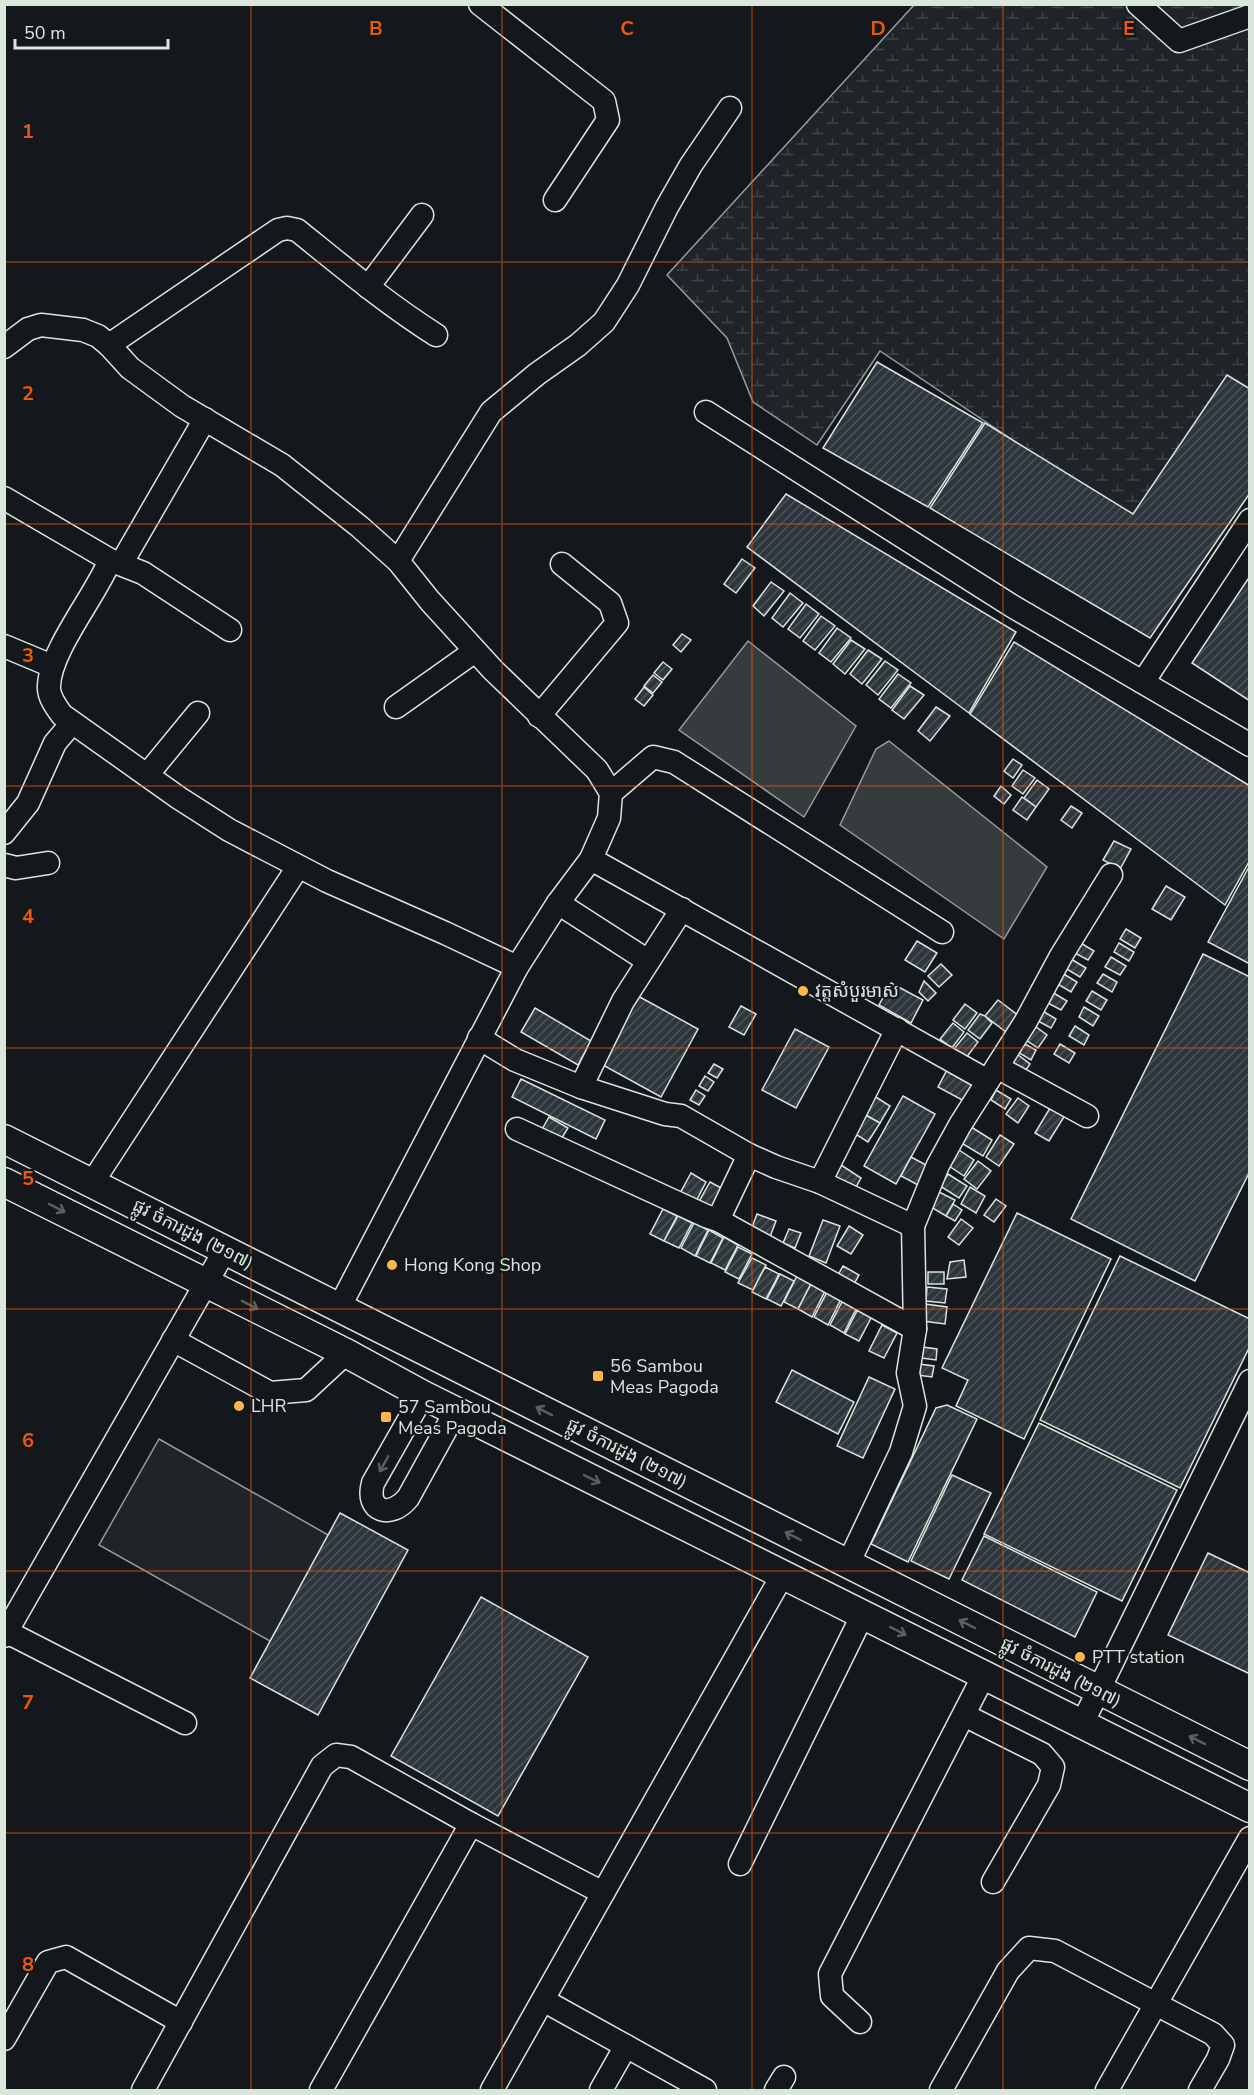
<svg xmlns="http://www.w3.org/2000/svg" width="1254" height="2095" font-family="'Nunito Sans','Noto Sans Khmer',sans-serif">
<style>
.wetland{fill:url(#wetland-marsh);stroke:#939e99;stroke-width:1.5}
.pitch{fill:#202428;stroke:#939e99;stroke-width:1.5}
.water{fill:#363b3e;stroke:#939e99;stroke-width:1.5}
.building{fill:url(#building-hatch);stroke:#d8e6dc;stroke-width:1.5}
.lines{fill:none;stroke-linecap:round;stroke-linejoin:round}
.minor-casing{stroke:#d8e6dc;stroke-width:25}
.major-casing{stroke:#d8e6dc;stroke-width:31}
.minor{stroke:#14181c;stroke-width:22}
.major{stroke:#14181c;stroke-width:28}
.oneway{stroke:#59605f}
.grid{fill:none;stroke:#e8590c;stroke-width:1.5;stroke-opacity:0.55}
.poi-dot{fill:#ffb74d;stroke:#14181c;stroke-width:2}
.labels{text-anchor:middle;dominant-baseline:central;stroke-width:4.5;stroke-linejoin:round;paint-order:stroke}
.poi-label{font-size:18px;fill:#d8e6dc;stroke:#14181c;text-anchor:start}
.street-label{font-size:18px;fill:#d8e6dc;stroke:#14181c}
.grid-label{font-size:20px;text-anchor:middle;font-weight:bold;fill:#e8590c;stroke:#14181c;stroke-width:4.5;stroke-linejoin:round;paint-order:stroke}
</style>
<defs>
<pattern id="wetland-marsh" width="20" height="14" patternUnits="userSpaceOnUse" patternTransform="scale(1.5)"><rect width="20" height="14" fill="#202428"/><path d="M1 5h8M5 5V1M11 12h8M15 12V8" fill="none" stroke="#404447"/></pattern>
<pattern id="building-hatch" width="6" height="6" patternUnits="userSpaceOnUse" patternTransform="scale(1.5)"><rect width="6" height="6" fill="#2c363c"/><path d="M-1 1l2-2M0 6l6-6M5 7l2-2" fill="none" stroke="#4a5358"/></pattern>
</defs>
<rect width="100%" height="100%" fill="#14181c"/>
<!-- wetland -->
<polygon class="wetland" points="914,5 1249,5 1249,394 1136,523 880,351 817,445 753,402 727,338 667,275"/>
<!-- pitch -->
<polygon class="pitch" points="159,1439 337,1540 277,1645 99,1545"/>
<!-- water -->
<g class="water">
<polygon points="748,641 856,726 804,817 679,730"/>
<polygon points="889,741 1047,867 1004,939 840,825 876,749"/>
</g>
<!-- building -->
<g class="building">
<polygon points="877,362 983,423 928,507 823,448"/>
<polygon points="1227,375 1250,389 1250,493 1150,638 930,508 985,423 1133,514"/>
<polygon points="786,494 1016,632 969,713 747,547"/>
<polygon points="742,559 755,568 736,593 724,584"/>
<polygon points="1250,576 1250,701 1192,663"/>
<polygon points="771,582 784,591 764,616 753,606"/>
<polygon points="790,593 803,603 783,627 772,618"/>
<polygon points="806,604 819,614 800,638 788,629"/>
<polygon points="821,616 835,626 815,650 803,641"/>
<polygon points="837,628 851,638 831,662 819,653"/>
<polygon points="682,634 691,640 681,652 673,645"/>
<polygon points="851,640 865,649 845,674 833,664"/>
<polygon points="1014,642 1250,786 1250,860 1225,905 970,714"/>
<polygon points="868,650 882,659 862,684 850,674"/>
<polygon points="885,661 898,670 878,695 866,685"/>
<polygon points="663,662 672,669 663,680 654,673"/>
<polygon points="898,674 911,683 891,708 879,699"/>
<polygon points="653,675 662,682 653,693 644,686"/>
<polygon points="910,686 924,695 904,719 892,710"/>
<polygon points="644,687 653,695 644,706 635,699"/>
<polygon points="936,707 950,716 930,741 918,731"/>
<polygon points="1013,759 1022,765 1013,778 1004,771"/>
<polygon points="1023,770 1035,778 1023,794 1012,786"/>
<polygon points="1037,780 1049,789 1036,807 1024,798"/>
<polygon points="1001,786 1011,795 1004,804 994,796"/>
<polygon points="1022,797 1036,807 1027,820 1013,810"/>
<polygon points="1071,806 1082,813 1072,828 1061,820"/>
<polygon points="1114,841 1131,849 1120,869 1103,860"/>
<polygon points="1250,865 1250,964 1208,942"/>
<polygon points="1166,886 1185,897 1171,920 1152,909"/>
<polygon points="1126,929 1141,938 1135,948 1120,939"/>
<polygon points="917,941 937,953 925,972 905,960"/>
<polygon points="1079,942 1094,951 1088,960 1073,952"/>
<polygon points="1119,943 1134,952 1129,961 1114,952"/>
<polygon points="1203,954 1250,977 1250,1171 1195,1281 1071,1219"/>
<polygon points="1111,957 1126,966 1120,975 1105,967"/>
<polygon points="1071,959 1086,968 1080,977 1065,968"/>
<polygon points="941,964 952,975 939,987 928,976"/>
<polygon points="1062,973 1077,982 1071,992 1056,983"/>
<polygon points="1103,974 1117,982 1112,992 1097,983"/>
<polygon points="924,981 936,993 928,1001 919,992"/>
<polygon points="891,983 923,1000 911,1023 879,1005"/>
<polygon points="1092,991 1107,1000 1101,1010 1086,1001"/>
<polygon points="1052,992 1067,1001 1061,1010 1046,1002"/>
<polygon points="638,996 698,1029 661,1097 601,1064"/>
<polygon points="998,1000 1019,1016 1006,1032 985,1016"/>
<polygon points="965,1004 977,1013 965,1029 953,1020"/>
<polygon points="741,1006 756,1014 744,1035 729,1027"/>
<polygon points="1084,1007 1099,1016 1093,1026 1079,1017"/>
<polygon points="535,1008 591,1041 578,1065 521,1032"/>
<polygon points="1041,1010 1056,1019 1051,1028 1036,1020"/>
<polygon points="980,1014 985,1016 992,1023 980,1039 968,1030"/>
<polygon points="953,1023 964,1032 952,1048 940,1039"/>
<polygon points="1032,1024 1047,1035 1038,1048 1023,1038"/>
<polygon points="1075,1026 1089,1035 1084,1045 1069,1036"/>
<polygon points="795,1029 829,1047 796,1108 762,1090"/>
<polygon points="967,1033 978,1042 966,1058 954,1049"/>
<polygon points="1021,1042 1036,1050 1031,1060 1016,1051"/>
<polygon points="1060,1044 1075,1053 1069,1063 1054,1054"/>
<polygon points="1017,1054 1030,1064 1021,1077 1007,1067"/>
<polygon points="714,1064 723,1069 717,1078 708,1073"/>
<polygon points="948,1068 974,1083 964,1101 938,1087"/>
<polygon points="705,1076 714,1082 708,1091 699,1086"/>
<polygon points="521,1079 605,1120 596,1139 512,1097"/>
<polygon points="696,1090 705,1096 699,1105 690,1100"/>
<polygon points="996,1090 1011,1099 1005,1109 991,1100"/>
<polygon points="871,1094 890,1106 880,1123 860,1112"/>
<polygon points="903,1096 935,1114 896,1184 864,1166"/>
<polygon points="1018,1098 1029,1106 1018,1123 1006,1114"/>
<polygon points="1053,1103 1067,1112 1049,1141 1035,1133"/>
<polygon points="860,1112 880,1123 868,1142 849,1130"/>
<polygon points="549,1117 568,1128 558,1144 540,1133"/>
<polygon points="968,1125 992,1140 983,1156 958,1141"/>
<polygon points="1000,1135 1014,1144 999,1166 986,1157"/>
<polygon points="956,1148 974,1160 964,1176 946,1164"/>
<polygon points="911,1157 928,1166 918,1185 901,1176"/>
<polygon points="978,1161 991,1171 977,1189 964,1179"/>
<polygon points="838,1163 861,1178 852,1194 828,1178"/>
<polygon points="691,1173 706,1182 694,1205 678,1197"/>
<polygon points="948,1174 967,1186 959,1198 940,1186"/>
<polygon points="710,1182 725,1190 713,1214 697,1205"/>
<polygon points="970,1187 985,1196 976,1213 961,1204"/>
<polygon points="939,1192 955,1200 946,1216 931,1207"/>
<polygon points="996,1199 1006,1206 994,1222 984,1215"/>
<polygon points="953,1204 962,1210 955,1221 946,1216"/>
<polygon points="663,1209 677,1216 664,1241 650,1234"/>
<polygon points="1017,1213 1111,1259 1024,1439 956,1406 968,1380 942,1368"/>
<polygon points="757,1214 776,1221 768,1242 749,1235"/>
<polygon points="678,1216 692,1223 679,1248 664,1241"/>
<polygon points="961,1219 973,1228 959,1245 948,1237"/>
<polygon points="823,1220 840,1226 826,1263 809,1256"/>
<polygon points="694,1223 708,1230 695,1256 681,1248"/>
<polygon points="849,1226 863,1235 851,1254 837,1246"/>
<polygon points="789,1229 801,1233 795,1248 783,1243"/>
<polygon points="709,1230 723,1238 710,1263 696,1256"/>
<polygon points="724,1237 738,1245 725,1270 711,1263"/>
<polygon points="738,1247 752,1254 739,1279 725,1272"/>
<polygon points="1120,1256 1250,1319 1250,1346 1180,1488 1040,1420"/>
<polygon points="752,1258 766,1265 753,1290 738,1283"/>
<polygon points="964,1260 966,1277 947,1279 950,1262"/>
<polygon points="843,1266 859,1275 854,1284 838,1275"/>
<polygon points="765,1267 779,1274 766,1299 752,1292"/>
<rect x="928" y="1272" width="16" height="12"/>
<polygon points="780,1274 794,1281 781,1306 767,1299"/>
<polygon points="797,1276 811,1284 798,1309 784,1302"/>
<polygon points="811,1284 825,1291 812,1317 798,1309"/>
<polygon points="927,1287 947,1289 945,1303 926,1301"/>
<polygon points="827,1292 841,1299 828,1325 814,1317"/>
<polygon points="843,1300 857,1307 844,1333 830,1325"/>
<polygon points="925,1304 947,1307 945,1324 923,1321"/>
<polygon points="858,1309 872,1316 859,1341 845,1334"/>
<polygon points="882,1325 897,1333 884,1358 869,1351"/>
<polygon points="915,1346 937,1349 936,1360 914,1357"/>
<polygon points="911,1363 934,1366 932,1377 910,1374"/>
<polygon points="792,1370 854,1402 838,1434 776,1402"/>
<polygon points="869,1377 895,1389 863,1458 837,1446"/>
<polygon points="947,1405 977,1419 908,1562 871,1544 936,1408"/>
<polygon points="1039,1423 1177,1490 1122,1601 984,1534"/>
<polygon points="952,1475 991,1493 949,1579 911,1561"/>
<polygon points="340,1513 408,1550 318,1715 250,1678"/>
<polygon points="984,1536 1097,1592 1075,1637 962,1580"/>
<polygon points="1208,1553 1250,1573 1250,1674 1168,1635"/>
<polygon points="481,1597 588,1657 498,1816 391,1756"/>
</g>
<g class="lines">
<!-- minor casing -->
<g class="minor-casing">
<g id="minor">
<polyline points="480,4 604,101 608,120 555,200"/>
<polyline points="1138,4 1179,41 1250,16"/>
<polyline points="368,287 422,215"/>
<path d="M109 345 278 230 287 228 297 230C343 267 387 304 436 335"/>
<polyline points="4,347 28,329 41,325 83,330 98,336 109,345 130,368 182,406 282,465 360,527 398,561 430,601 493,670 597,770 611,793 609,818 591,859 558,903 517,967 339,1308"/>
<polyline points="706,412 1012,606 1250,745"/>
<polyline points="4,498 110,560 143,573 230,630"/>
<path d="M110 560C96 595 50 650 49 686 48 696 56 707 62 715L179 798 229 830 327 881 445 933 517 967"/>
<polyline points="398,561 491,412 537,374 578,345 604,322 628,285 667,207 691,165 730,108"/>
<polyline points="121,564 205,419"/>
<polyline points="4,646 52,666"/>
<polyline points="1143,682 1250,520"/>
<polyline points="396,707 475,651"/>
<polyline points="539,716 617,623 610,603 562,564"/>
<polyline points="147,775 198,713"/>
<polyline points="611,793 653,757 674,762 942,932"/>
<polyline points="4,833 28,803 55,743 72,723"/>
<polyline points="591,859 988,1081"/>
<polyline points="4,865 16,868 48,863"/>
<polyline points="558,903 648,961"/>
<polyline points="479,1038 515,1060 581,1087 623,1001 682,909"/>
<polyline points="997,1067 1087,1116"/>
<polyline points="581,1087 665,1114 681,1116 749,1155 776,1167 820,1182 913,1226"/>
<polyline points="517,1129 706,1216 718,1220 749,1155"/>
<polyline points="820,1182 897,1029"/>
<polyline points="92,1183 298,867"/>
<polyline points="718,1220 915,1329"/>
<polyline points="173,1340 270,1393 306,1390 346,1353"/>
<path d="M423 1395 373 1483C365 1512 391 1519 408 1498L456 1411"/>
<polyline points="848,1564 901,1452 915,1406 908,1373 915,1329 913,1226 938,1165 960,1125 1026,1021 1061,956 1111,875"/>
<polyline points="7,1632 185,1723"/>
<polyline points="4,1636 225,1250"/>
<polyline points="964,1715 1042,1754 1053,1767 1049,1785 993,1882"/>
<polyline points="1082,1724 1250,1381"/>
<polyline points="740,1864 863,1614"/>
<polyline points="543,2000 705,2090"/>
<polyline points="860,2022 832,1996 830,1974 984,1675"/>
<polyline points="4,2039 48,1962 66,1957 181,2022"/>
<polyline points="143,2090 322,1766 336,1755 351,1757 471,1824 603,1893"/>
<polyline points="321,2090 471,1824"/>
<polyline points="492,2090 783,1574"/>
<polyline points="601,2090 626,2046"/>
<polyline points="776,2090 784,2077"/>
<polyline points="941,2090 1008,1971 1029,1948 1055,1951 1213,2034 1223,2045 1218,2059 1200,2090"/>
<polyline points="1107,2090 1250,1838"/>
</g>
</g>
<!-- major casing -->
<g class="major-casing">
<g id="major">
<polyline points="4,1139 1250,1766"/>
<polyline points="4,1182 346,1353 423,1395 1250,1808"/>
</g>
</g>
<!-- minor -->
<use href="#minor" class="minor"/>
<!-- major -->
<use href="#major" class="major"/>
</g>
<!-- one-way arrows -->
<defs><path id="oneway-shaft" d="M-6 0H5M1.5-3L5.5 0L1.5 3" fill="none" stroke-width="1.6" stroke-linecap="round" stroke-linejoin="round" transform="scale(1.5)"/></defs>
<g class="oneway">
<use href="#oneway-shaft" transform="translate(57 1208) rotate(27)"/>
<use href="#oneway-shaft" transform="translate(250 1305) rotate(27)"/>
<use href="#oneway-shaft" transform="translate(544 1411) rotate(-153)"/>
<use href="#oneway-shaft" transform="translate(384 1464) rotate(119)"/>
<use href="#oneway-shaft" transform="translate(592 1479) rotate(26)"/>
<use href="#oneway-shaft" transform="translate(793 1536) rotate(-153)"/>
<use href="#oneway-shaft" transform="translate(967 1624) rotate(-153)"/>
<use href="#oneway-shaft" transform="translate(898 1631) rotate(27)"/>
<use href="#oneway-shaft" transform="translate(1197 1740) rotate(-153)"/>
</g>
<!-- grid -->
<path class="grid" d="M251 4V2090M502 4V2090M752 4V2090M1003 4V2090M4 262H1250M4 524H1250M4 786H1250M4 1048H1250M4 1309H1250M4 1571H1250M4 1833H1250"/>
<!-- markers -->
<g class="poi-dot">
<circle cx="803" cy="991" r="6"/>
<circle cx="392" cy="1265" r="6"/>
<rect x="592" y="1370" width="12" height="12" rx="3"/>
<circle cx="239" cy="1406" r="6"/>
<rect x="380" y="1411" width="12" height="12" rx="3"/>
<circle cx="1080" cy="1657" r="6"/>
</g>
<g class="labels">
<!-- poi labels -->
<g class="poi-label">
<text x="815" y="991">វត្តសំបួរមាស</text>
<text x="404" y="1265">Hong Kong Shop</text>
<text x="610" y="1366">56 Sambou<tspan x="610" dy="21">Meas Pagoda</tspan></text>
<text x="251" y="1406">LHR</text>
<text x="398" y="1407">57 Sambou<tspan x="398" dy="21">Meas Pagoda</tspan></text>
<text x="1092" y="1657">PTT station</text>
</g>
<!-- street labels -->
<g class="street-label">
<text transform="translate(193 1234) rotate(27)">ផ្លូវ ចំការដូង (២១៧)</text>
<text transform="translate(627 1453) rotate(27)">ផ្លូវ ចំការដូង (២១៧)</text>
<text transform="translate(1061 1672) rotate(27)">ផ្លូវ ចំការដូង (២១៧)</text>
</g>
</g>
<g class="grid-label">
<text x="376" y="35">B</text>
<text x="627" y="35">C</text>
<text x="878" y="35">D</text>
<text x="1129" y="35">E</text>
<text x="28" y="138">1</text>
<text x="28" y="400">2</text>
<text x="28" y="662">3</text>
<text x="28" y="923">4</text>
<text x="28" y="1185">5</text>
<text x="28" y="1447">6</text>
<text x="28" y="1709">7</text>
<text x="28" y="1971">8</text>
</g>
<!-- border -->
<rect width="1254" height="2095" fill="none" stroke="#d8e6dc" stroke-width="12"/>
<!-- scale -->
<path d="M15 39v9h153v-9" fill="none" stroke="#d8e6dc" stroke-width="3"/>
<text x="24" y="39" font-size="18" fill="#d8e6dc" stroke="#14181c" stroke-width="4.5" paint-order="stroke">50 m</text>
</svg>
